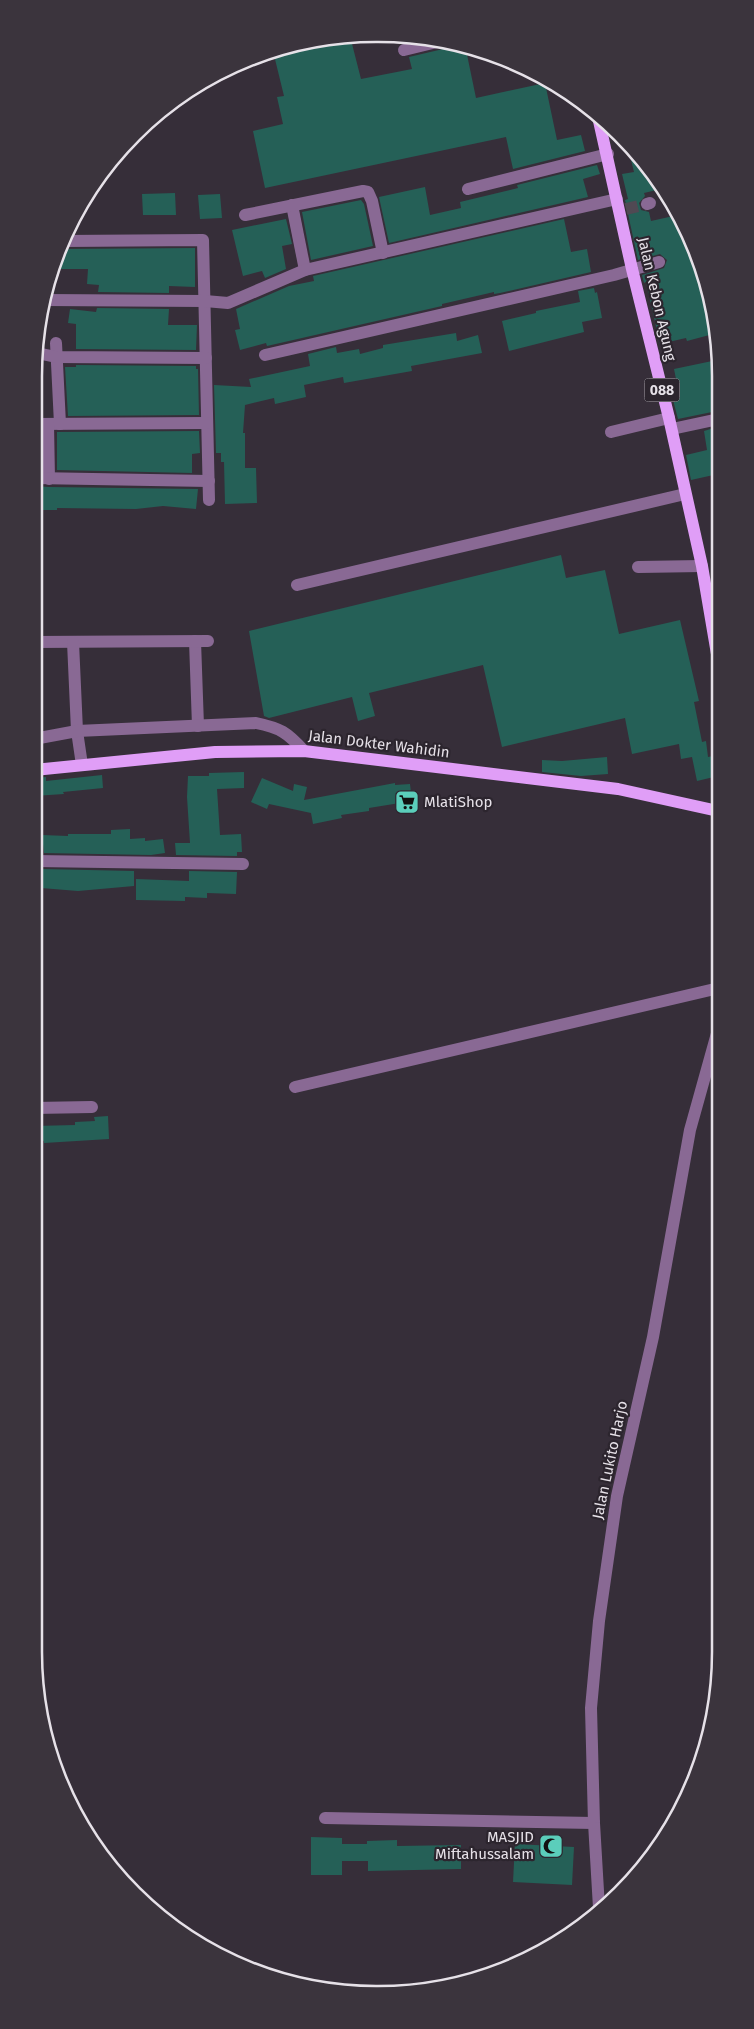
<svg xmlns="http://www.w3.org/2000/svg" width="754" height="2029" font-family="'Fira Sans',sans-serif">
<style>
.building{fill:#256057}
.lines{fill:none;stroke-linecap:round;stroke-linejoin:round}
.minor-tunnel{stroke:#504953;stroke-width:12;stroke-dasharray:12 6;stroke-linecap:butt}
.minor{stroke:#896994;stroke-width:12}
.major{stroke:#e09ef7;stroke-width:12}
.labels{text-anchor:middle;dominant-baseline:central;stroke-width:4.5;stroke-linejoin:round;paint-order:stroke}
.shield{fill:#2c252e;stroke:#aea9b0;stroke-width:1}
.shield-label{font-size:14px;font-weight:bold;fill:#e6e1e8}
.street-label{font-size:15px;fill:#e6e1e8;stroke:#2c252e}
.poi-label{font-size:15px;fill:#e6e1e8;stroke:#2c252e;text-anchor:start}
.rim{fill:none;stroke:#e6e1e8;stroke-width:2.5}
</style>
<rect width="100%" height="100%" fill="#362e39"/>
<!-- building -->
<g class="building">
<polygon points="404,35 414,37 420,38 405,41"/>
<polygon points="350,36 361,79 412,69 409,57 443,49 449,43 465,45 476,98 545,83 557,140 581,135 585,151 513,169 506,137 265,188 253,131 283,124 277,97 284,96 273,51 332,37"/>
<polygon points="627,144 635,150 661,189 644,193 645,196 639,203 641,210 649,212 651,221 678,215 685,225 717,333 687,341 686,338 660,344 646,282 644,283 642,275 664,268 667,260 660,254 638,260 625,200 628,199 622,174 634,172"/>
<polygon points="597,165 600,174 583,179 588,197 389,243 379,197 425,187 430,215 461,208 460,202 518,188 517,185"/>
<polygon points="175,193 176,215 143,215 142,194"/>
<polygon points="220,194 222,218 200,219 198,195"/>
<polygon points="361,200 364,204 373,246 311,260 302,212"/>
<polygon points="286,219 292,244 282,246 286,269 265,278 262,271 243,276 232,230"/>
<polygon points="564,219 571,252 587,249 591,272 500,293 494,294 494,292 442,304 442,306 267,346 266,343 240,350 235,330 240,329 236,309 289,286 314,281 313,276"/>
<polygon points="195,248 195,287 169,286 169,293 98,292 99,285 87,284 88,269 53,269 60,249"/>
<polygon points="594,288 595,293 597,292 602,318 582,322 584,332 509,351 502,321 536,313 536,311 580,302 578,291"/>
<polygon points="97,308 169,309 168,325 197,325 196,350 76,349 76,324 68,323 70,309 96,312"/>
<polygon points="456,333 457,341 478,335 482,353 411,366 412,371 344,383 343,377 304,385 306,397 275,404 274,398 245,405 243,433 245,433 245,468 256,468 257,503 225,504 224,462 221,462 221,453 216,453 214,385 251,387 249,379 310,366 308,354 336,347 337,353 359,349 360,354 383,348 383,345"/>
<polygon points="717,360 717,413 712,412 678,419 672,396 679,394 674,369"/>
<polygon points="76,365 196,366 196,369 198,369 199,415 68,416 65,367 76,367"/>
<polygon points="717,427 718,474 691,480 686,455 707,450 704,431"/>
<polygon points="199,431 200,453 192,454 192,473 57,470 57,432"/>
<polygon points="38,432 40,432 41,470 34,470 34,433"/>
<polygon points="35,486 49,487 198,489 196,509 163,506 136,509 57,508 57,510 35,510"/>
<polygon points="561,555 566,578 605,570 619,634 680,620 699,701 694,702 702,742 706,741 708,757 718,755 718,776 697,781 692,757 681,759 679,744 632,754 625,718 502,747 483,665 369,693 375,716 358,721 352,697 269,718 264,716 249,631"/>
<polygon points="607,757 608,774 581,776 542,772 542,760 562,761"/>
<polygon points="244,772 244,788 217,789 220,835 241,834 242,852 237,852 237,856 176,855 175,843 190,843 187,797 188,776 209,776 209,773"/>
<polygon points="102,775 103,788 63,792 64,794 34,796 34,778 46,777 46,781"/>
<polygon points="262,778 293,791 294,784 307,787 304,800 395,783 395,785 410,784 412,801 369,808 369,811 341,815 342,818 313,824 311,813 269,804 267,809 251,802"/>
<polygon points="130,829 130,839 145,838 145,841 163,839 165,853 151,855 44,853 42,835 68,836 68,834 111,834 111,830"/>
<polygon points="42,869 134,871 134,886 78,891 41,888"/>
<polygon points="189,871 237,872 236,894 207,893 207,898 185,897 185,901 136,900 136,879 189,881"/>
<polygon points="108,1116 109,1139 44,1143 44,1141 34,1140 34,1126 75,1125 75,1122 95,1121 94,1117"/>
<polygon points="311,1837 342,1838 342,1844 367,1844 367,1841 397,1840 397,1846 461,1845 461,1869 368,1871 368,1861 342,1861 342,1875 311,1875"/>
<polygon points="515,1844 574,1847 572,1885 513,1882"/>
</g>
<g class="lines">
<!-- minor-tunnel -->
<polyline class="minor-tunnel" points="626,209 647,204"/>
<!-- minor -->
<g class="minor">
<polyline points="404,50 441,41"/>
<polyline points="468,189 608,154"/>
<polyline points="647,204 650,203"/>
<polyline points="292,205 305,270"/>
<polyline points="245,215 363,191 368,192 372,201 383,253"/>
<polyline points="63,241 203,240 209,500"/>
<polyline points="44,300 205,301 228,303 305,270 617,199"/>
<polyline points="56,343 60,424"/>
<polyline points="37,353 56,357 206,358"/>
<polyline points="265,355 614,275 659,262"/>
<polyline points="34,399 35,425"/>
<polyline points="34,424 207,423"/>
<polyline points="48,424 49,479"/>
<polyline points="672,429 714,420"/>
<polyline points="611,432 669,418"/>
<polyline points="34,478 209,481"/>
<polyline points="638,567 702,566"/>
<polyline points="297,585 685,494"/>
<polyline points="195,641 198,726"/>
<polyline points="34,642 208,641"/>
<polyline points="73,642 77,731 82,765"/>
<path d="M34 739 77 731 256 723C280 728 287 732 304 751"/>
<polyline points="34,832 36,851 34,865"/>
<polyline points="35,861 243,864"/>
<polyline points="295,1087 719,988"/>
<polyline points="34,1108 92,1107"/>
<polyline points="325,1818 594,1823"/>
<polyline points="599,1908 594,1823 591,1708 599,1621 617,1496 653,1337 690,1130 719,1026"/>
</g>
<!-- major -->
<g class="major">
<polyline points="599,121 632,269 669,418 702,566 718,660"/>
<polyline points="34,770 215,752 304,751 618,789 718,811"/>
</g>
</g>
<!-- icons -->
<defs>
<g id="supermarket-square" transform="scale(1.25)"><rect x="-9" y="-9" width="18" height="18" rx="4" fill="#5bcebb" stroke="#2c252e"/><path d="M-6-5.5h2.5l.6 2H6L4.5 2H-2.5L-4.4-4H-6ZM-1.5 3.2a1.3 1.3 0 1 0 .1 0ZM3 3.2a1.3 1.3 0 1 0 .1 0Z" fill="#111"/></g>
<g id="mosque-square" transform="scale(1.25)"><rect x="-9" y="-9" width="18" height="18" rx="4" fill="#5bcebb" stroke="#2c252e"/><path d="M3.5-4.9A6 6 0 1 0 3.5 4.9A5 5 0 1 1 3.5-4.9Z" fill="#111"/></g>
</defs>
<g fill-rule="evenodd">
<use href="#supermarket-square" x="407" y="802"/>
<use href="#mosque-square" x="551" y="1846"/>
</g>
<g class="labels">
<!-- shield labels -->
<rect class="shield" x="644.5" y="378.5" width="35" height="23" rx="4"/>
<g class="shield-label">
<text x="662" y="390">088</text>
</g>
<!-- street labels -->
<g class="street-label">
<text transform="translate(657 299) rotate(77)">Jalan Kebon Agung</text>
<text transform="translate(379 744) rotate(7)">Jalan Dokter Wahidin</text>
<text transform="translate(610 1460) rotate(-78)">Jalan Lukito Harjo</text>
</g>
<!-- poi labels -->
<g class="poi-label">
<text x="424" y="802">MlatiShop</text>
<text x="534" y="1837" text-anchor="end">MASJID<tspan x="534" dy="17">Miftahussalam</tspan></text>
</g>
</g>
<!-- crop -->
<path d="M0 0H754V2029H0ZM376 42H378A334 334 0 0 1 712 376V1652A334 334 0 0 1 378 1986H376A334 334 0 0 1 42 1652V376A334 334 0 0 1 376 42Z" fill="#3b343d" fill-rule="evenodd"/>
<path class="rim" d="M376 42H378A334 334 0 0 1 712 376V1652A334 334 0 0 1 378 1986H376A334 334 0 0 1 42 1652V376A334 334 0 0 1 376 42Z"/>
</svg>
